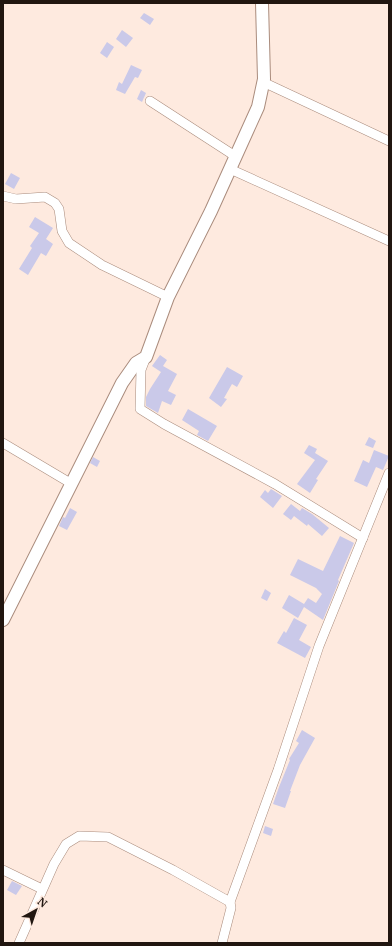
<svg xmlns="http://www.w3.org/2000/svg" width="392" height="946" font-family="'PT Serif',serif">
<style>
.building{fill:#cac9e9}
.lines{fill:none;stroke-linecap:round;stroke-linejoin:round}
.street-casing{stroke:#aa8c7d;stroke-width:10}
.secondary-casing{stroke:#aa8c7d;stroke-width:14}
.street{stroke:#fff;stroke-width:9}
.secondary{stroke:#fff;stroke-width:12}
</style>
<rect width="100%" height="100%" fill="#feeadf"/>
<!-- building -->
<g class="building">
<polygon points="144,13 154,19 150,25 140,18"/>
<polygon points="122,30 133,38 126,47 116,39"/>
<polygon points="107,42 114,47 107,58 100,53"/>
<polygon points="131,65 142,70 138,78 135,77 125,94 116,90 119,82 122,84"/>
<polygon points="141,90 146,93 142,102 137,99"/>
<polygon points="11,173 20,178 14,189 5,184"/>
<polygon points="35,217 53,228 46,239 53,244 46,256 41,253 28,275 19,269 32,248 30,246 39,233 29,227"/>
<polygon points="160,355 167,360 163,366 177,374 168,391 176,395 171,405 162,401 158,413 146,406 146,397 150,389 161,372 152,366"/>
<polygon points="227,367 243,376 237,387 232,384 224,398 227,399 221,407 209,398"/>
<polygon points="188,409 217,426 208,441 197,435 199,431 182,420"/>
<polygon points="369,437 376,441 373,448 365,445"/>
<polygon points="309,445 317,449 315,453 328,461 316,479 318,480 310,493 297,484 315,460 304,453"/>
<polygon points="374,450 389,456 383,470 376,467 367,487 354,481 363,460 369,463"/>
<polygon points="93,457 100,461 97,467 90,463"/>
<polygon points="271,489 282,496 273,508 260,497 265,490 268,493"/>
<polygon points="291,504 300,511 302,508 312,514 329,528 322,536 308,524 307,526 294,516 291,520 283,514"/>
<polygon points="70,508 77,512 67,530 59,526 63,517 65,518"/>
<polygon points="340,536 354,543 338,580 339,581 323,620 304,607 298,618 282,608 289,595 304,604 308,598 316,603 322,594 316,588 290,575 298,559 323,571"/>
<polygon points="265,589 271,593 267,601 261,598"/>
<polygon points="294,618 307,625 299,640 311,647 305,658 277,643 284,631 286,633"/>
<polygon points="302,730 315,738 300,765 290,791 291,791 285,808 273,804 279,787 290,760 289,759 299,743 296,741"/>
<polygon points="265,826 273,829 271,836 263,833"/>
<polygon points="12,881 22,886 16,895 7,890"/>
</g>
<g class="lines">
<!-- street casing -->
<g class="street-casing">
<g id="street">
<polyline points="263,82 389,141"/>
<polyline points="150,101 235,156"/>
<polyline points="230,169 389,241"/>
<polyline points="3,196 16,199 45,197 55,203 59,209 62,231 69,243 102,265 168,297"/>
<polyline points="146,357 141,370 140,409 164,424 275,484 363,538"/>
<polyline points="3,443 72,484"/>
<polyline points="3,870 42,889"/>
<polyline points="19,943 54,864 66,844 79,836 108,837 173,870 230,902 278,770 319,646 389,473"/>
<polyline points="222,943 231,908 230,902"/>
</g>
</g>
<!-- secondary casing -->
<g class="secondary-casing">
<polyline id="secondary" points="3,620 122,383 136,363 146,357 168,297 211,211 258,107 264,79 262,3"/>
</g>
<!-- street -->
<use href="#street" class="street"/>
<!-- secondary -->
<use href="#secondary" class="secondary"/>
</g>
<!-- border -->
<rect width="392" height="946" fill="none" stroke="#211610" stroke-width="8"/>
<!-- north arrow -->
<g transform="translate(36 910) rotate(40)" stroke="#feeadf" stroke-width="3" paint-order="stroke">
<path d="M0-3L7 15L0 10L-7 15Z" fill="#211610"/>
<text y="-6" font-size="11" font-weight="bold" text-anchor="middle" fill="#211610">N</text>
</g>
</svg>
